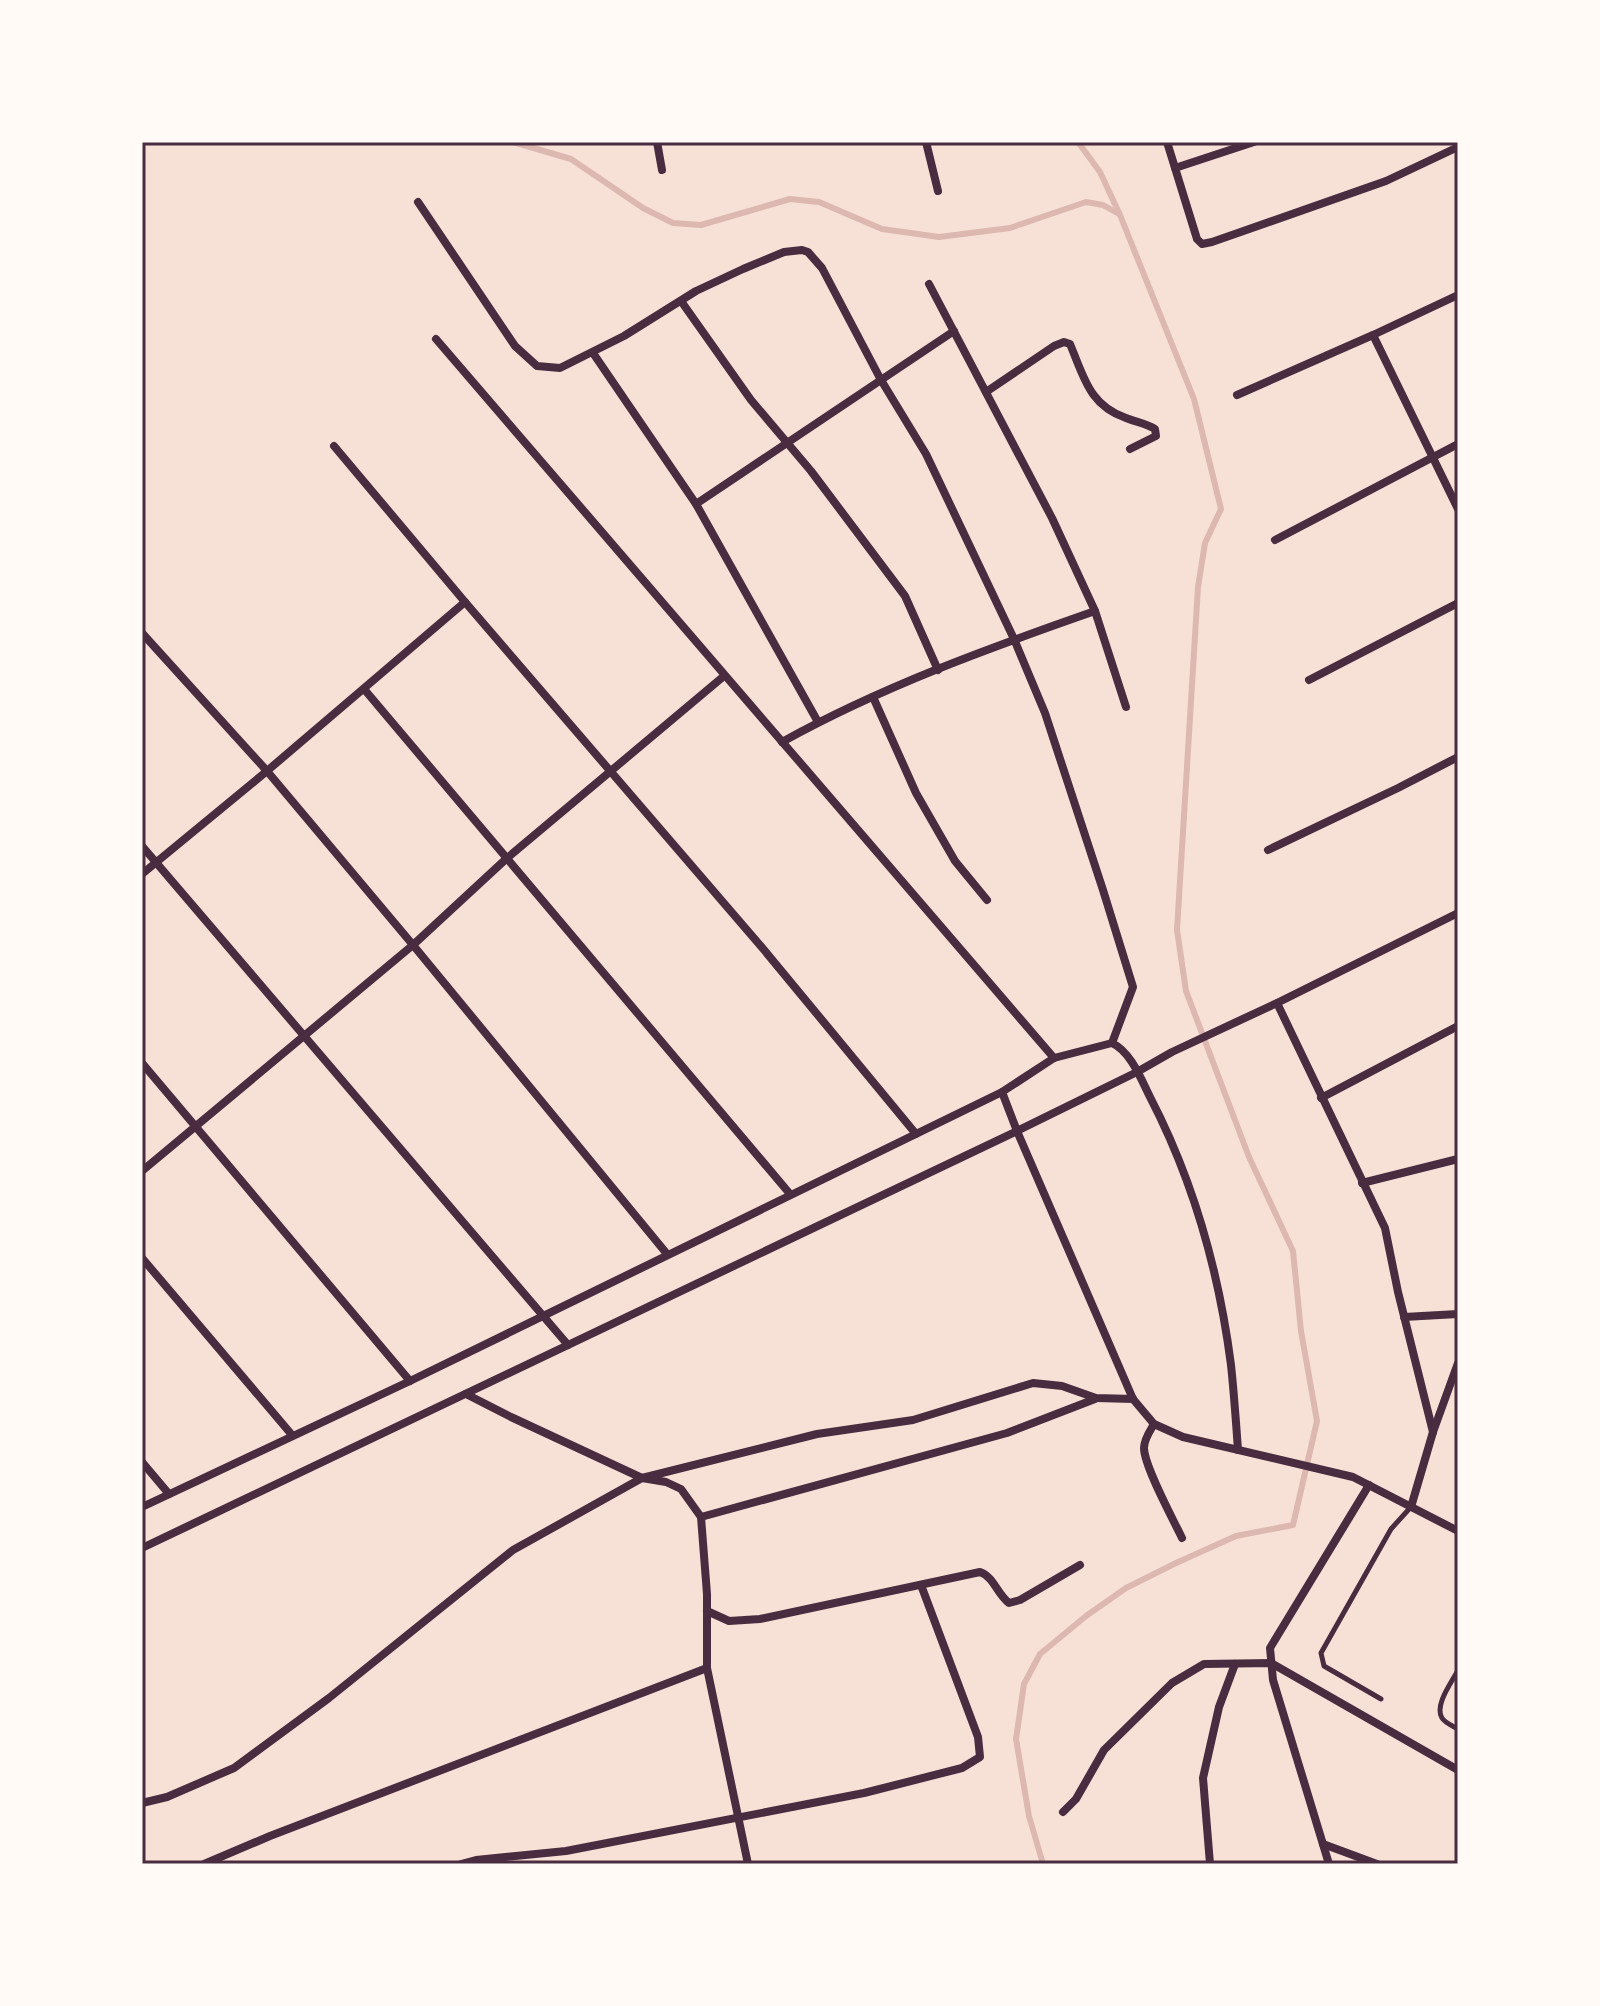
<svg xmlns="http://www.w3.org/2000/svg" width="1600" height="2006" font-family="Ubuntu,sans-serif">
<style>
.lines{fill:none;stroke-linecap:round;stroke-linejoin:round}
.stream{stroke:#dcb8b0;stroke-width:6}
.service{stroke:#4a2c40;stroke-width:5}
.minor{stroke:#4a2c40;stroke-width:8}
.neatline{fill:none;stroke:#4a2c40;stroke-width:3}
</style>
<rect width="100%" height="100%" fill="#f7e1d7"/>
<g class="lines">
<!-- stream -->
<g class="stream">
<polyline points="513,142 571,159 643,208 673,223 701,225 790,199 819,202 882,229 939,237 1010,228 1086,202 1103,205 1119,214"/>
<polyline points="1043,1864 1029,1816 1016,1739 1024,1684 1040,1654 1086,1616 1126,1588 1176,1563 1236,1536 1293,1525 1317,1421 1301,1331 1293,1251 1249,1157 1186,991 1177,930 1198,587 1205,543 1221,509 1194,399 1120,215 1100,172 1078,142"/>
</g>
<!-- service -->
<g class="service">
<path d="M1458 1670C1452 1682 1434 1705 1442 1718 1445 1723 1453 1726 1458 1729"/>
<polyline points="1381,1699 1324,1666 1321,1653 1391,1529 1410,1508"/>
</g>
<!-- minor -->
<g class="minor">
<polyline points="657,142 662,170"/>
<polyline points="926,142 938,191"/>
<polyline points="1167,142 1197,239 1202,244 1212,242 1386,181 1458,147"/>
<polyline points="1175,168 1254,142"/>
<polyline points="418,202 515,346 537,366 560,368 624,336 696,291 743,269 784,252 802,250 808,252 822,268 881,380 926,454 1014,639 1045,713 1103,890 1133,987 1112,1043"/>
<polyline points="929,284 1052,518 1095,611 1126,707"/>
<polyline points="681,301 751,400 811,471 905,596 938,670"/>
<polyline points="1373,335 1458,509"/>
<polyline points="436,339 1054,1058"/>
<polyline points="593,353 696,504 818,722"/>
<path d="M986 392 1054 346 1064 342 1070 344C1084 377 1089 405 1126 418 1136 422 1146 423 1155 429L1156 436 1130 449"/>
<polyline points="1237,395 1373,335 1458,295"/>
<polyline points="334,446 465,602 765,951 916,1134"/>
<polyline points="696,504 954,331"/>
<polyline points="1275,540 1458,444"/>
<polyline points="142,633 267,771 413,945 667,1254"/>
<polyline points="1309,680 1458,603"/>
<polyline points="364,689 790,1194"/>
<polyline points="873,697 916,793 955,861 987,900"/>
<path d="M782 742C881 687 989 648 1095 611"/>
<polyline points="142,846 568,1345"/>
<polyline points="1268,850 1398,788 1458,757"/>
<polyline points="142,874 267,771 465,602"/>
<polyline points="1277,1003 1385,1228 1398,1292 1433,1432"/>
<polyline points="142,1063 410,1381"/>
<path d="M1002 1092 1054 1058 1112 1043C1131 1052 1141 1079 1150 1097 1193 1180 1219 1272 1231 1365 1234 1393 1236 1422 1238 1450"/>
<polyline points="1321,1098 1458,1026"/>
<polyline points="142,1171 413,945 506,859 724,676"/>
<polyline points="1362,1183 1458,1159"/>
<polyline points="142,1258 292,1435"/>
<polyline points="1404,1317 1458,1314"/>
<polyline points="466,1394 511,1417 642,1478 666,1482 681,1489 701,1517 707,1594 707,1668 748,1864"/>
<path d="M1154 1424C1150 1431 1144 1439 1144 1448 1144 1466 1173 1519 1182 1538"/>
<polyline points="142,1462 169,1494"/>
<polyline points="142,1507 410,1381 1002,1092 1017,1131 1133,1399 1154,1424 1183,1437 1353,1477 1458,1531"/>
<polyline points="1411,1507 1433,1432 1458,1363"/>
<polyline points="701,1517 1007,1433 1095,1399"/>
<polyline points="142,1548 1017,1131 1137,1072 1172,1052 1277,1003 1458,913"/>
<path d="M707 1611 729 1621 760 1619 980 1572C994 1577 997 1594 1009 1603L1020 1600 1080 1565"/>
<polyline points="142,1803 167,1797 234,1768 329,1698 513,1550 642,1478 817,1434 913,1420 1033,1383 1062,1386 1096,1398 1133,1399"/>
<polyline points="1063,1812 1076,1799 1104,1750 1172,1683 1204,1664 1271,1663 1458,1770"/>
<polyline points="1323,1844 1377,1864"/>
<polyline points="204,1864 270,1836 707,1668"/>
<polyline points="461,1864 476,1860 566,1851 864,1793 962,1768 980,1757 978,1737 921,1585"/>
<polyline points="1210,1864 1203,1778 1219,1707 1235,1664"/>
<polyline points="1329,1864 1273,1680 1270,1648 1369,1485"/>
</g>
</g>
<!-- border -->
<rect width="1600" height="2006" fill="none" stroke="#fffaf5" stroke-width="288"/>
<rect x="144" y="144" width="1312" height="1718" class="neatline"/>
</svg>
